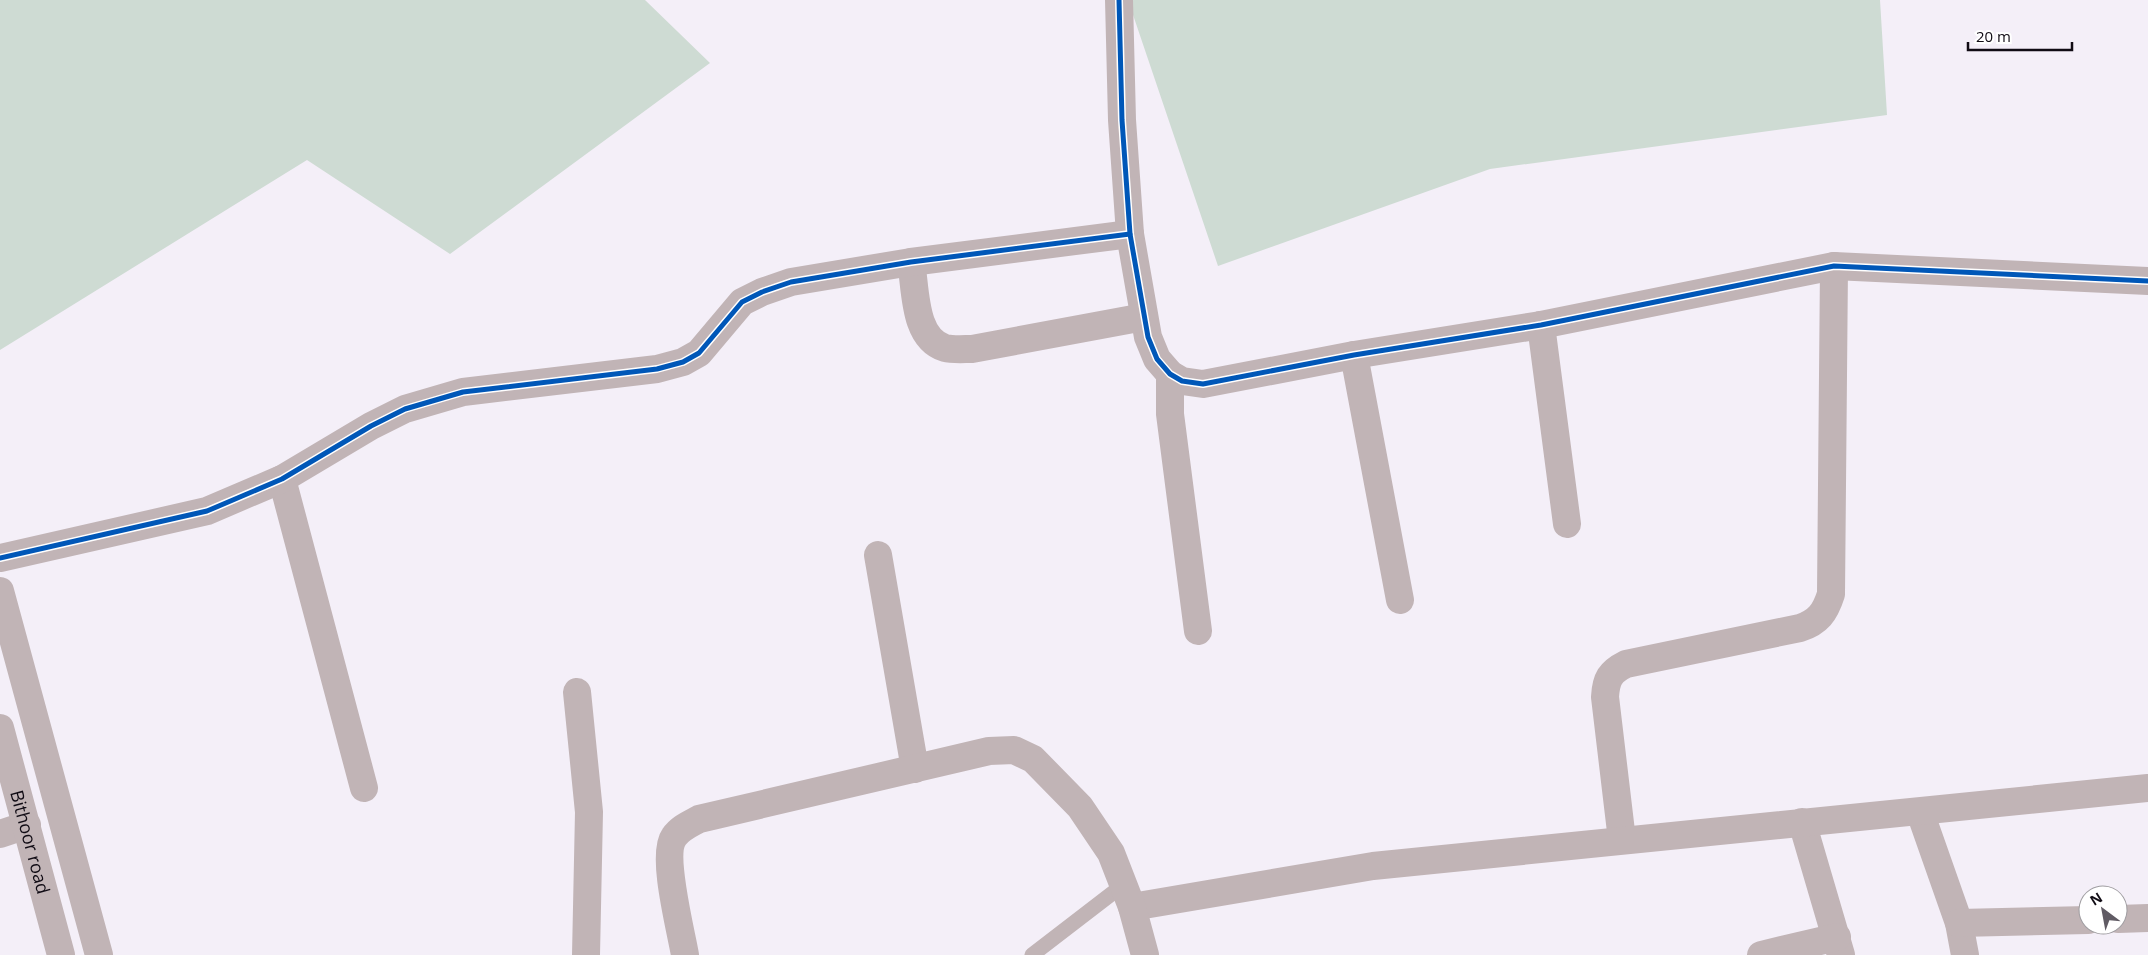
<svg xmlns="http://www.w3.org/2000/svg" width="2148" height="955" font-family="'Open Sans',sans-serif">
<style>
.green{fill:#cedbd3}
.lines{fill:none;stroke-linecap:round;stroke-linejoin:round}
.service{stroke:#c1b4b6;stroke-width:15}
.minor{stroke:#c1b4b6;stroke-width:28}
.tertiary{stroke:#c1b4b6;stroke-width:28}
.cycleway-casing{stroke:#fff;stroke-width:8}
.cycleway{stroke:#0057b8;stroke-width:5}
.labels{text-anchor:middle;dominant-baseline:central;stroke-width:5;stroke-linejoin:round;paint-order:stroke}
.street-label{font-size:18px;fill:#100b14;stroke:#fff}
</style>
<rect width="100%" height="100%" fill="#f4eff8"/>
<!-- green -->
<g class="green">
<polygon points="0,0 645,0 710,63 450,254 307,160 0,350"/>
<polygon points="1128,0 1880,0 1887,115 1490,169 1218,266"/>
</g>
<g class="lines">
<!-- service -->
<polyline class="service" points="1032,955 1123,885"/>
<!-- minor -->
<g class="minor">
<polyline points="1119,0 1122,120 1130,234 1148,337 1157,359 1170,374 1182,381 1203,384 1354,355 1541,325 1834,266 2148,281"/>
<path d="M911 262C916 289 913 338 945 348 953 350 964 349 972 349L1144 317"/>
<polyline points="1541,325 1567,524"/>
<polyline points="1354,355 1400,600"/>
<polyline points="1170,374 1170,414 1198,631"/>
<polyline points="282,479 364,788"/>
<polyline points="878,555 915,769"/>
<polyline points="0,558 207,511 282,479 371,426 405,409 463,392 657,369 683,362 699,353 742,302 762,292 791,282 911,262 1130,234"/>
<polyline points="577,692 589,812 586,955"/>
<polyline points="1920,812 1959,923 1965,955"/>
<polyline points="1802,822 1841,955"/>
<polyline points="0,834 27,825"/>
<path d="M1622 840 1605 697C1606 679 1610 672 1626 664L1800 628C1818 622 1825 613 1831 594L1834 266"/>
<polyline points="1132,907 1373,866 2148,788"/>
<polyline points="2118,919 2148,918"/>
<polyline points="1959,923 2088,920"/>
<path d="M685 955C681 931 661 855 674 837 680 828 690 824 699 819L989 751 1014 750 1033 759 1080 807 1111 853 1132 907 1145 955"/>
<polyline points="1761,955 1837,937"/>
</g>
<!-- tertiary -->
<g class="tertiary">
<polyline points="0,591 99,955"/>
<path id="s1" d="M0 728 61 955"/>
</g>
<!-- cycleway casing -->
<g class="cycleway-casing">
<g id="cycleway">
<polyline points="1119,0 1122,120 1130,234 1148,337 1157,359 1170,374 1182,381 1203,384 1354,355 1541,325 1834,266 2148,281"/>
<polyline points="0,558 207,511 282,479 371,426 405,409 463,392 657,369 683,362 699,353 742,302 762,292 791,282 911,262 1130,234"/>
</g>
</g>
<!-- cycleway -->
<use href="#cycleway" class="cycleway"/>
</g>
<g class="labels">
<!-- street labels -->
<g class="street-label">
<text stroke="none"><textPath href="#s1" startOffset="118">Bithoor road</textPath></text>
</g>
</g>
<!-- north arrow -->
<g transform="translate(2103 910) rotate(328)"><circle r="24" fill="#ffffff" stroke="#9f9da1"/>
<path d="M0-4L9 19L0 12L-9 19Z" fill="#605b64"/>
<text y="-8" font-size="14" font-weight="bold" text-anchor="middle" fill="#100b14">N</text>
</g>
<!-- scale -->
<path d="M1968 42v8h104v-8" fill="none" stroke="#100b14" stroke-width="2.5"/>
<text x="1976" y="42" font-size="15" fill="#100b14" stroke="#ffffff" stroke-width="4" paint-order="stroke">20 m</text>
</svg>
